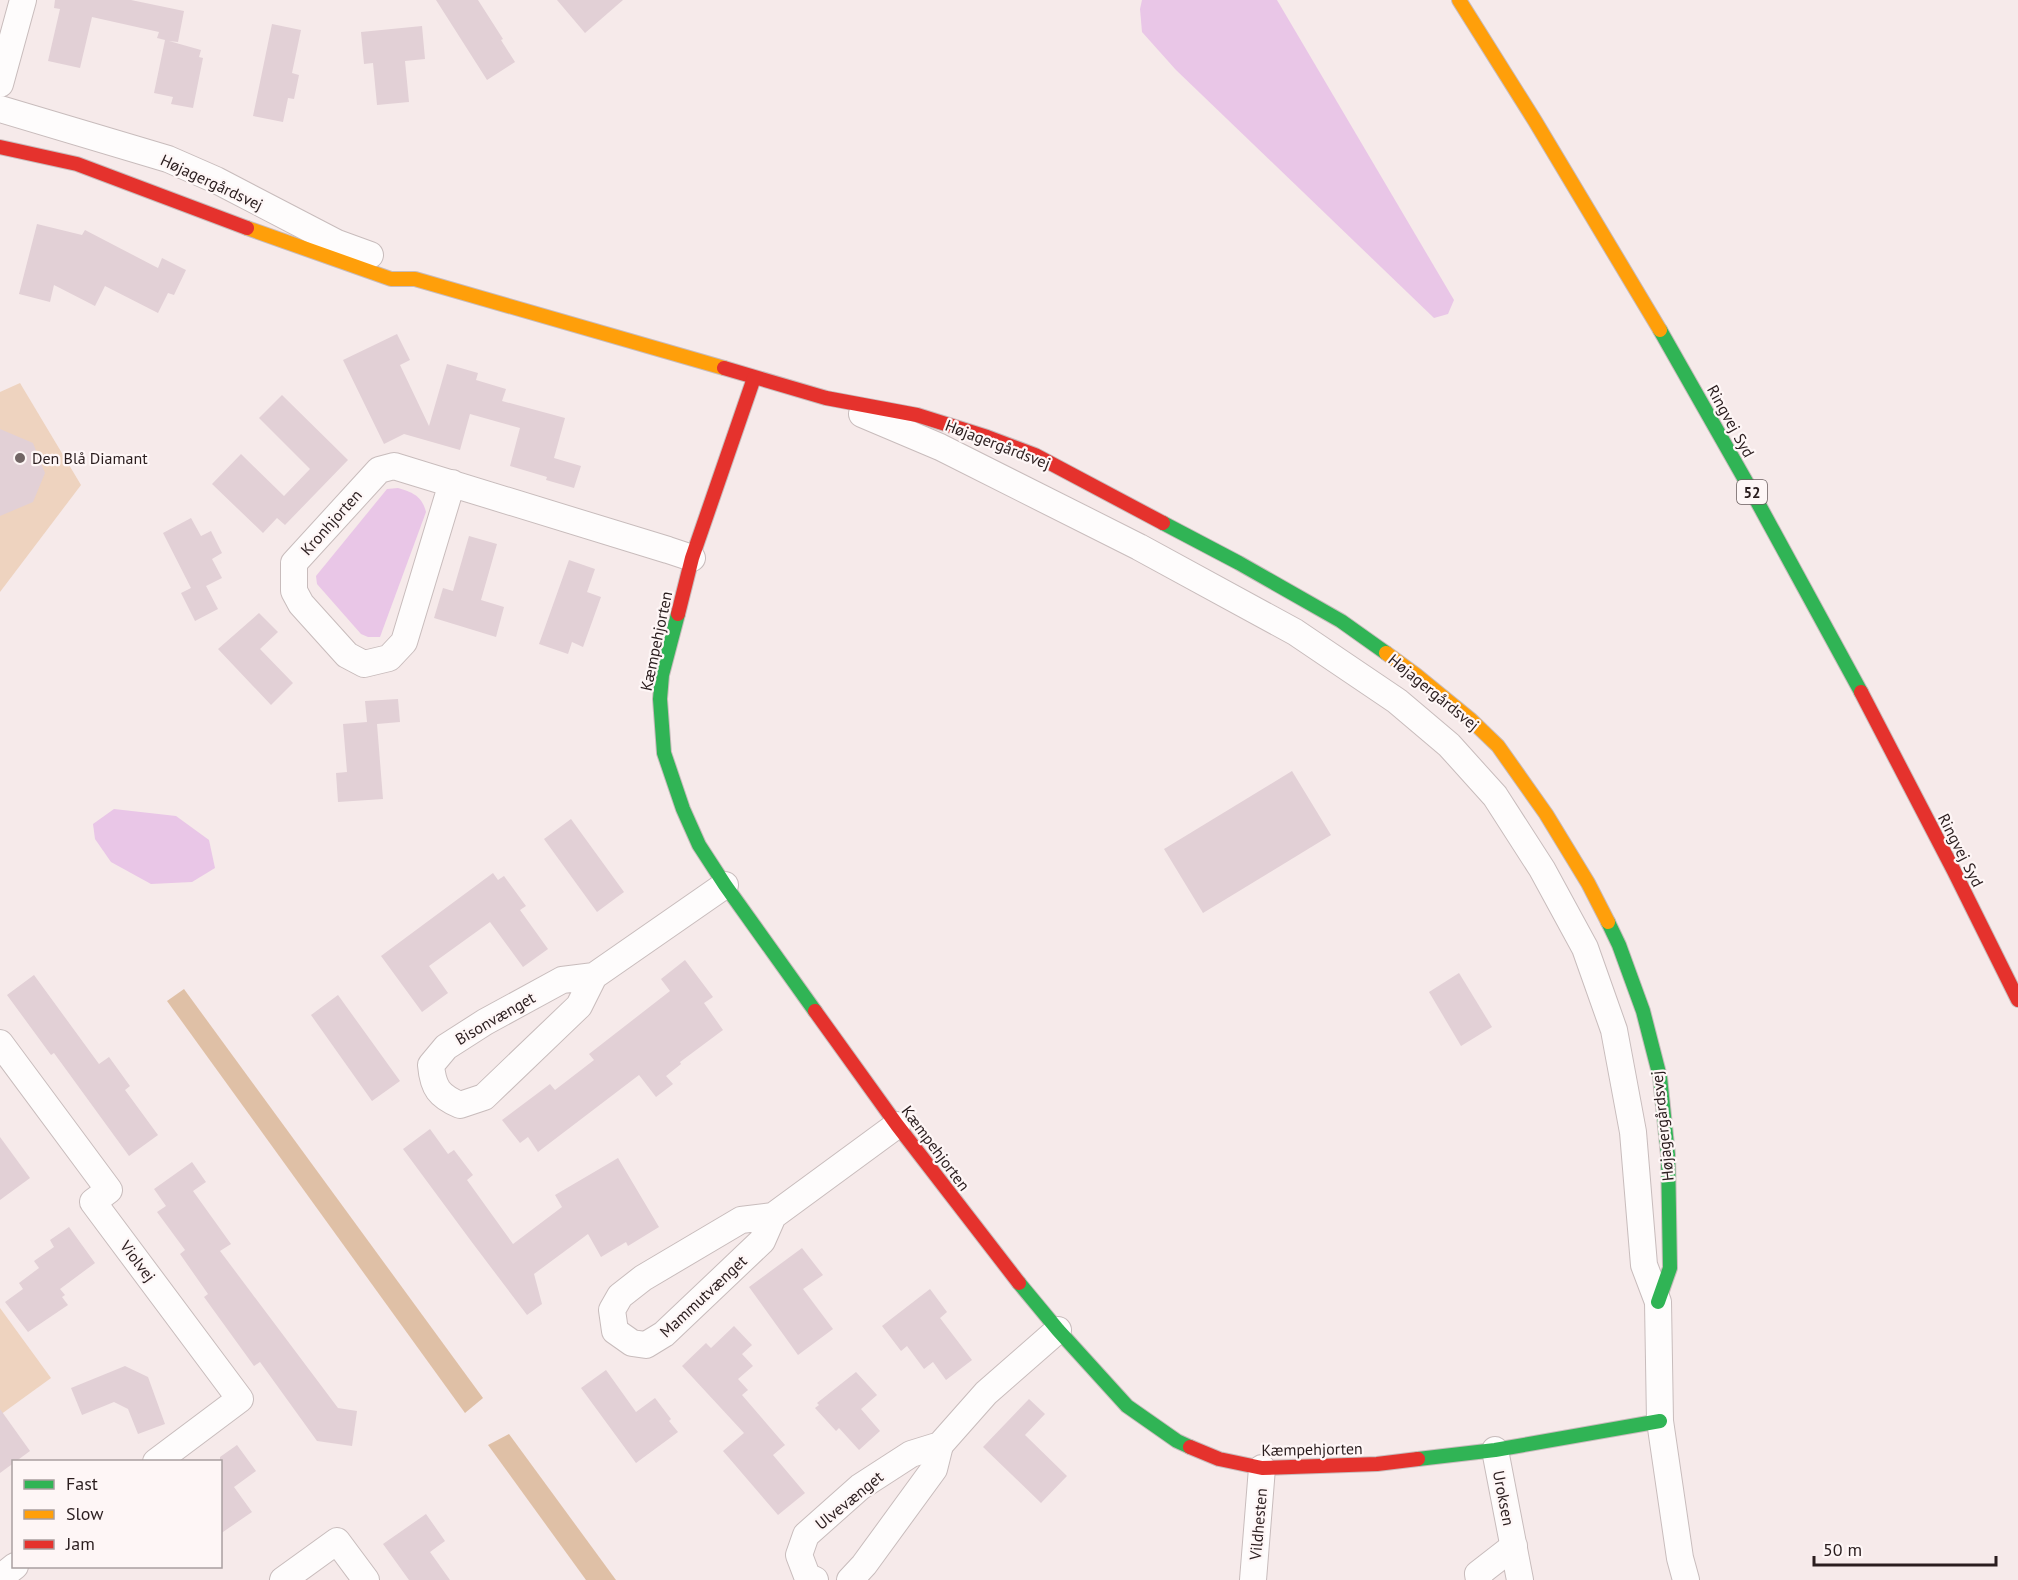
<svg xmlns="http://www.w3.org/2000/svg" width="2018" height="1580" font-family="'PT Sans',sans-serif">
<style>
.green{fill:#eed3bf}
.forest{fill:#dfc0a6}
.water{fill:#e9c6e7}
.building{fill:#e2d0d6}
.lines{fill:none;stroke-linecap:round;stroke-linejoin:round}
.street-casing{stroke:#c8bcbc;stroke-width:28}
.fast-casing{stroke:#c8bcbc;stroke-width:16}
.slow-casing{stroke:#c8bcbc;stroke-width:16}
.jam-casing{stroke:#c8bcbc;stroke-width:16}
.street{stroke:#fefcfc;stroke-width:26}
.fast{stroke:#30b455;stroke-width:14}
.slow{stroke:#ff9f0a;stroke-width:14}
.jam{stroke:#e5322d;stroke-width:14}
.poi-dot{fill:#716565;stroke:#fef6f6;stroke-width:2}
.labels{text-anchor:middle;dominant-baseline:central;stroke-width:4.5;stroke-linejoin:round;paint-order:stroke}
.shield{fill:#fef6f6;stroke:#6a5e5f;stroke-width:1.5}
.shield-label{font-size:15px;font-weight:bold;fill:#2a1d1e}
.street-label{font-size:16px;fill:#2a1d1e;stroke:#fef6f6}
.poi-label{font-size:16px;fill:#2a1d1e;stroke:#fef6f6;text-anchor:start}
</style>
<rect width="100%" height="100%" fill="#f6eaea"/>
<!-- green -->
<g class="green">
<polygon points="20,383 81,485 0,592 0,392"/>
<polygon points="0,1308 51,1378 0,1415"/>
</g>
<!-- forest -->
<g class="forest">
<polygon points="184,989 483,1398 465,1413 167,1001"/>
<polygon points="509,1434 616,1580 586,1580 488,1445"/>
</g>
<!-- water -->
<g class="water">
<polygon points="1142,0 1277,0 1454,300 1448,314 1434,318 1176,70 1142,32 1140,9"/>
<path d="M398 488C412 492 422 496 426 512L380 637H368L361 634 317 584 316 576 387 489Z"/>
<polygon points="114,809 176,816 209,840 215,868 192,882 151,884 111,862 95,839 93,824"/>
</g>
<!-- building -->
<g class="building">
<polygon points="55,0 131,0 184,11 178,42 169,41 201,50 199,57 203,58 193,108 171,104 173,97 154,93 165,40 157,38 159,32 92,17 80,68 48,61 60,9 54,8"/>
<polygon points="436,0 478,0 503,39 501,40 515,62 487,80"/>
<polygon points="557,0 623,0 585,33"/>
<polygon points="272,24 301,30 292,73 299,75 294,99 288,98 283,122 253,116"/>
<polygon points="422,26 425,59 405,61 409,102 377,105 373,63 364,64 361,32"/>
<polygon points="37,224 82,235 85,230 158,268 162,258 186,270 174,295 168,293 158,313 105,286 95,306 54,285 50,302 19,294"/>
<polygon points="397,334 410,360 400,365 429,426 447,364 478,373 476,380 506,389 502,401 565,418 554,458 581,466 574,488 546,480 547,477 510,466 520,428 470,414 460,450 404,434 384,444 343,360"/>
<polygon points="282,395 348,460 285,525 277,518 263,533 212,484 241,454 284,496 310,469 259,418"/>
<polygon points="0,429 33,443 45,473 33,502 0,516"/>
<polygon points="191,518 201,536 211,531 222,553 212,559 222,578 206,586 218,609 195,621 181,593 191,588 163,533"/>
<polygon points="469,536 497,544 481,600 504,607 496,637 434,618 443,588 453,591"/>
<polygon points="569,560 595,569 587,592 601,597 583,647 572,642 568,654 539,644"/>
<polygon points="259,613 278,632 260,649 293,683 271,705 218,649"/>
<polygon points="398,699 400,722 377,724 383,799 338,802 336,773 347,772 343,724 367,722 365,701"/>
<polygon points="1292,771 1331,835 1203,913 1164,849"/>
<polygon points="571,819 624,892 597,912 544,839"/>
<polygon points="493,873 498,880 504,876 526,906 520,910 548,949 523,967 490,922 429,966 448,993 422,1012 381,956"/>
<polygon points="685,960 713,997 704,1003 723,1030 680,1062 681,1064 666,1076 673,1084 656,1097 639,1075 538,1152 528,1137 520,1143 502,1120 550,1084 555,1090 594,1060 589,1054 670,991 661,979"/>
<polygon points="1459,973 1492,1027 1461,1046 1429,992"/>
<polygon points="34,975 99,1064 109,1057 130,1086 125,1090 158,1135 129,1156 54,1053 51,1055 7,995"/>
<polygon points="338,995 400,1081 372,1101 311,1015"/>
<polygon points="430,1129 448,1154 454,1150 473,1175 467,1180 513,1244 562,1207 555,1195 618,1158 659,1227 628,1246 626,1242 601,1257 588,1234 534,1274 542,1304 527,1315 471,1241 403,1149"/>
<polygon points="0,1137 30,1178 0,1200"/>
<polygon points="192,1162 206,1182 193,1191 231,1244 220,1251 338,1408 357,1411 352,1446 317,1441 260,1362 254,1366 204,1297 208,1294 180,1254 185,1250 157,1212 166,1206 154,1189"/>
<polygon points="69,1227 95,1263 60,1289 65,1295 62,1297 68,1305 28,1332 5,1302 23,1289 19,1283 39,1268 34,1261 54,1247 50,1240"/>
<polygon points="802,1248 823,1275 803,1289 833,1329 798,1355 749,1287"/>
<polygon points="930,1289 947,1312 940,1318 972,1360 946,1380 933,1362 924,1369 907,1346 901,1351 882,1326"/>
<polygon points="734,1326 752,1345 742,1354 753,1366 738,1379 748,1390 742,1395 785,1445 773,1455 805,1493 778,1515 723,1451 744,1433 682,1366 706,1343 711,1348"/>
<polygon points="125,1366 148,1377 165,1424 138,1434 128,1409 114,1402 82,1415 71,1388"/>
<polygon points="606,1370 636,1412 655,1398 671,1419 669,1421 678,1432 636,1463 581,1388"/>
<polygon points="856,1372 877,1395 861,1409 880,1431 859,1450 839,1428 836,1431 815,1408 819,1405 817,1403"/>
<polygon points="1029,1399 1045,1414 1025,1435 1067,1476 1041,1503 983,1447"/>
<polygon points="0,1409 30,1451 0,1473"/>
<polygon points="237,1445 256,1471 234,1487 252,1512 220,1534 220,1457"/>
<polygon points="426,1514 445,1541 430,1552 450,1580 409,1580 383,1544"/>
</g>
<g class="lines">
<!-- street casing -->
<g class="street-casing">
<g id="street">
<polyline points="0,84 23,0"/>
<polyline points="0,109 168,159 216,180 337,243 370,255"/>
<polyline points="862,414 940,447 1139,547 1295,632 1397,701 1449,745 1495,796 1542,869 1585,948 1614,1030 1633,1132 1644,1265 1658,1302 1660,1421 1680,1558 1686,1580"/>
<polyline points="452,483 404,642 389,658 364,664 347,655 301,604 294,591 294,563 379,470 394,466 668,550 692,558"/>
<path d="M594 976 579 1006 484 1097 460 1105C439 1096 433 1088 431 1065L446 1047 485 1022 562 980 594 976 725 885"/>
<polyline points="0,1043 109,1190 93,1202 240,1399 156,1462"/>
<polyline points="773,1216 762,1241 664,1334 646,1345 632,1343 615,1331 612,1310 620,1296 643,1278 741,1220 773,1216 897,1125"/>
<polyline points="1495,1450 1520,1580"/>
<polyline points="0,1578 15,1566"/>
<polyline points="283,1580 337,1541 366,1580"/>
<polyline points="815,1580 807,1576 799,1555 806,1535 860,1487 911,1454 940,1445 986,1393 1058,1330"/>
<polyline points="850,1580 864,1565 934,1469 940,1445"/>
<polyline points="1253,1580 1262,1468"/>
<polyline points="1479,1580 1478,1574 1514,1546"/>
</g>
</g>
<!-- fast casing -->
<g class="fast-casing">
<g id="fast">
<polyline points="1660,330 1752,492 1861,692"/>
<polyline points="1163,523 1239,563 1341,621 1386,653"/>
<polyline points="678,614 662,675 660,699 664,753 683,809 699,845 725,885 815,1011"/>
<polyline points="1608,922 1619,945 1643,1011 1660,1077 1668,1155 1670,1268 1658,1302"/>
<polyline points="1019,1283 1058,1330 1127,1406 1177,1441 1190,1447"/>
<polyline points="1418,1459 1495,1450 1660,1421"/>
</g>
</g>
<!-- slow casing -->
<g class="slow-casing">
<g id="slow">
<polyline points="1459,0 1535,121 1660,330"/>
<polyline points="247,228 391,279 415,279 724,368"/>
<polyline points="1386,653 1416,675 1471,720 1498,746 1546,814 1588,883 1608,922"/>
</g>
</g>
<!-- jam casing -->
<g class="jam-casing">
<g id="jam">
<polyline points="0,147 77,164 247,228"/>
<polyline points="724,368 826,398 917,415 987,437 1035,455 1163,523"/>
<polyline points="678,614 692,558 754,378"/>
<polyline points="1861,692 1954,871 2018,1000"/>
<polyline points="815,1011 897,1125 1019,1283"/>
<polyline points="1190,1447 1219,1459 1262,1468 1377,1464 1418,1459"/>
</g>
</g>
<!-- street -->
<use href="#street" class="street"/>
<!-- fast -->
<use href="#fast" class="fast"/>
<!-- slow -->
<use href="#slow" class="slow"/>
<!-- jam -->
<use href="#jam" class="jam"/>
</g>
<!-- markers -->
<circle class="poi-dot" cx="20" cy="458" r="6"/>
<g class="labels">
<!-- shield labels -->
<rect class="shield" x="1737" y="480" width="30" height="24" rx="4.5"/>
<g class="shield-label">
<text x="1752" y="492">52</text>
</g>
<!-- street labels -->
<g class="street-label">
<text transform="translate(212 182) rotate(25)">Højagergårdsvej</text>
<text transform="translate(1731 421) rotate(61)">Ringvej Syd</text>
<text transform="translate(998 444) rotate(21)">Højagergårdsvej</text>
<text transform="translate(331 522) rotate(-48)">Kronhjorten</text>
<text transform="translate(656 641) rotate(-78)">Kæmpehjorten</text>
<text transform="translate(1434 692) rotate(39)">Højagergårdsvej</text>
<text transform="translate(1961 850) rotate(63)">Ringvej Syd</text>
<text transform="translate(495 1018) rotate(-30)">Bisonvænget</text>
<text transform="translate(1662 1126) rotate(-96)">Højagergårdsvej</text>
<text transform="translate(936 1148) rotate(53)">Kæmpehjorten</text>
<text transform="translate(138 1261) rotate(53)">Violvej</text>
<text transform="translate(703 1296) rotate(-43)">Mammutvænget</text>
<text transform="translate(1312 1449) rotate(-1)">Kæmpehjorten</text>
<text transform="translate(1504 1498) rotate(79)">Uroksen</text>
<text transform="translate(849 1500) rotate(-39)">Ulvevænget</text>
<text transform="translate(1258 1524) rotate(-85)">Vildhesten</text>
</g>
<!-- poi labels -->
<g class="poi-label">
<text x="32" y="458">Den Blå Diamant</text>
</g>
</g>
<!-- legend -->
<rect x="12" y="1460" width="210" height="108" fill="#fef6f6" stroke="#a99fa0" stroke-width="1.5"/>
<rect x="24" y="1480" width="30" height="9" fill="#30b455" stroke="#a99fa0" stroke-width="1.5"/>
<text x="66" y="1490" font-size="18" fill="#2a1d1e">Fast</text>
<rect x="24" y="1510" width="30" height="9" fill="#ff9f0a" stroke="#a99fa0" stroke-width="1.5"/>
<text x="66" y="1520" font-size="18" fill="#2a1d1e">Slow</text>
<rect x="24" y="1540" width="30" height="9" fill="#e5322d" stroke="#a99fa0" stroke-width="1.5"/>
<text x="66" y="1550" font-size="18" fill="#2a1d1e">Jam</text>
<!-- scale -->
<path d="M1814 1556v9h182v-9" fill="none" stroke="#2a1d1e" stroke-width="3"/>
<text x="1823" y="1556" font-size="18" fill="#2a1d1e" stroke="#fef6f6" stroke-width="4.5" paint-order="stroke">50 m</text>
</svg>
